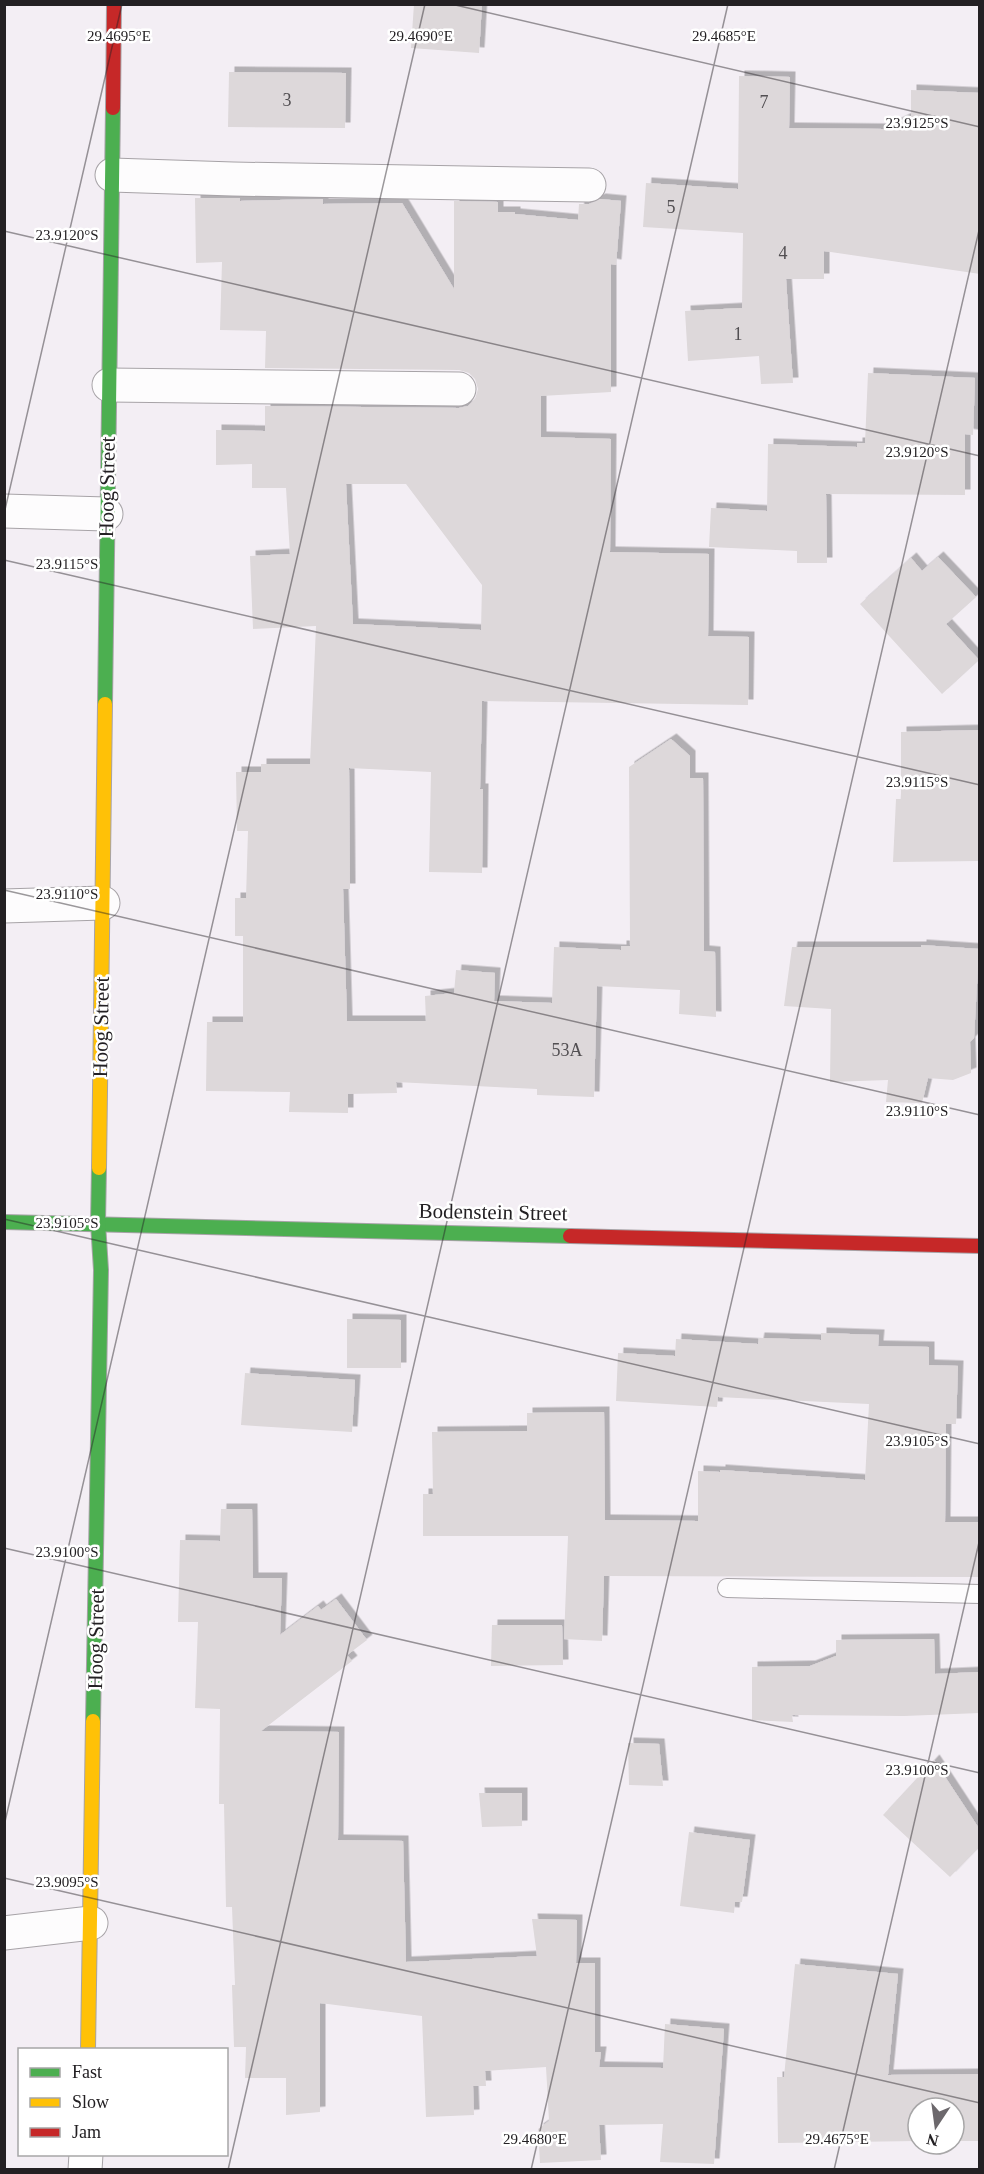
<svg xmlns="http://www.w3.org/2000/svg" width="984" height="2174" font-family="'Times New Roman',serif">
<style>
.building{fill:#ddd8da;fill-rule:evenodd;filter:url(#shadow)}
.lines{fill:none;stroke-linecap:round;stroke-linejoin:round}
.lane-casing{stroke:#a7a3a7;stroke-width:20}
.street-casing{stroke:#a7a3a7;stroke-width:35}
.fast-casing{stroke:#a7a3a7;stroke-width:16}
.slow-casing{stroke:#a7a3a7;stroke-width:16}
.jam-casing{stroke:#a7a3a7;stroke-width:16}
.lane{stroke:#fdfcfd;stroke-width:18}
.street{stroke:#fdfcfd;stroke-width:33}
.fast{stroke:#4caf50;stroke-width:14}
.slow{stroke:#ffc107;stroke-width:14}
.jam{stroke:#c62828;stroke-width:14}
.ticks{fill:none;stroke:#232023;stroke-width:1.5;stroke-opacity:0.45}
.labels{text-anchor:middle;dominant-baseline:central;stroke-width:5;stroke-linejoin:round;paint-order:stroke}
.number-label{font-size:18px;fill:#524f52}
.street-label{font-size:21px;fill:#232023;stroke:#fff}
.ticks-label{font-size:15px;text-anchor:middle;fill:#232023;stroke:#fff;stroke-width:5;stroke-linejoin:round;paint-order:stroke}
</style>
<defs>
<filter id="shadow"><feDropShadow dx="5.5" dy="-5.5" stdDeviation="0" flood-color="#0004"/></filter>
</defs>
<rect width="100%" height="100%" fill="#f3eef4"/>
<!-- building -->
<g class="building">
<polygon points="414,4 482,4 479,53 411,48"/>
<polygon points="229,72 346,73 345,128 228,127"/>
<polygon points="739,76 790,77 789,128 884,129 911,116 911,90 980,93 980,274 824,251 824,279 786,279 793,383 761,384 759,356 688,361 685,311 742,308 743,233 643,227 646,183 738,189"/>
<path d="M195 198H240V201L323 199V204L402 203 454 289V201L498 202V212H515V214L578 220 579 204H589L600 199 621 201 616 265 611 264V392L541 396V437L611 439 610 552 709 554 708 636 749 637 748 705 482 701 480 789H483L482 873 429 872 431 772 349 768 350 889H343L347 1021H426L425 996 454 993 456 970 495 973 494 1001 552 1003 554 947 621 950V946H630L629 767 671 739 690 756V778H703L704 951 715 952 716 1017 679 1014 680 990 597 986 594 1097 537 1095V1089L396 1082 397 1093 348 1094V1113L289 1112 290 1092 206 1091 207 1022H243V936H235V898H246L248 831H237L236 772H261V764H310L316 626 253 629 250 556 290 554 286 488H252V464L216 465V430L265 431V406L459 408 468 406 475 399 478 389 475 379 469 373 459 370 265 368 266 331 220 330 222 262 196 263ZM346 484H406L482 585 481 630 353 624Z"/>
<polygon points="868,373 975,378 973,435 965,434 965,495 826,494 827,563 797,563 797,551 709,547 711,508 767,511 768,444 857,447 857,443 865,443"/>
<polygon points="938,557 976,597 946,624 979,660 942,694 860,604 911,558 922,571"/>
<polygon points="980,730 980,861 893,862 896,799 901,799 901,732"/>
<polygon points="921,945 979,949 974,1038 970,1042 971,1073 953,1080 928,1078 922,1103 886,1102 888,1080 830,1082 831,1009 784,1006 792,947 921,947"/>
<polygon points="347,1319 401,1320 401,1368 347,1368"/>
<polygon points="821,1333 879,1335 878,1346 929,1347 929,1365 958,1366 956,1424 946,1424 945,1522 980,1522 980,1577 604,1576 602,1641 564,1639 568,1536 423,1536 423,1494 433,1494 432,1432 527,1431 527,1413 604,1412 605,1520 698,1521 698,1471 720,1472 720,1470 865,1480 869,1404 718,1397 717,1407 616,1401 618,1353 675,1356 676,1339 758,1344 759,1338 821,1340"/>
<polygon points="245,1373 355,1380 352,1432 241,1425"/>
<polygon points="221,1509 252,1509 253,1578 282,1578 280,1635 318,1606 321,1610 336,1599 367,1640 347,1655 352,1661 261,1731 339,1732 338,1840 403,1841 406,1962 537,1956 532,1919 577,1920 576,1963 595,1963 595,2052 601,2052 599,2067 663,2068 665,2024 724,2029 714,2164 660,2162 663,2124 599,2125 601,2160 540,2163 538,2129 549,2121 546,2067 485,2071 486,2086 473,2086 474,2115 426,2117 422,2016 320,2003 320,2112 286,2115 286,2078 245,2078 246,2047 234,2047 232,1985 235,1985 232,1907 226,1907 224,1804 219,1804 220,1709 195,1708 198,1622 178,1622 180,1540 220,1541"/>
<polygon points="492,1625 562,1625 563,1665 491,1666"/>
<polygon points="934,1639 935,1674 980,1672 980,1713 904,1716 792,1715 793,1722 752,1720 752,1667 810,1666 836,1656 836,1640"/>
<polygon points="628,1743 659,1744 663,1786 629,1785"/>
<polygon points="934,1760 980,1830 980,1846 950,1877 883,1815"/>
<polygon points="479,1793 522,1793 522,1826 482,1827"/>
<polygon points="689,1832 750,1840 742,1902 735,1902 734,1913 680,1906"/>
<polygon points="795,1964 898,1974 888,2075 980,2074 980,2141 954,2141 954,2108 918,2108 918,2141 778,2143 777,2077 784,2077"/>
</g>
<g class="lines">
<!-- lane casing -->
<g class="lane-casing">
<polyline id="lane" points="727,1588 980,1594"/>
</g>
<!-- street casing -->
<g class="street-casing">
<g id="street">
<polyline points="112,175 233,179 589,185"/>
<polyline points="109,385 459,389"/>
<polyline points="4,511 106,514"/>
<polyline points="4,906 103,903"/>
<polyline points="4,1933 91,1923"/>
<polyline points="85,2170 86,2154"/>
</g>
</g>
<!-- fast casing -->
<g class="fast-casing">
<g id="fast">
<polyline points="105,704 113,108"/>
<polyline points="4,1222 570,1236"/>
<polyline points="93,1721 101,1270 98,1223 99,1168"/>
</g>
</g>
<!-- slow casing -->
<g class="slow-casing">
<g id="slow">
<polyline points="99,1168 105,704"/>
<polyline points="88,2050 93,1721"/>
</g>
</g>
<!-- jam casing -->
<g class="jam-casing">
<g id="jam">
<polyline points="113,108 114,4"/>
<polyline points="570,1236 980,1246"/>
</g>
</g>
<!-- lane -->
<use href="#lane" class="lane"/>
<!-- street -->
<use href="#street" class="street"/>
<!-- fast -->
<use href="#fast" class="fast"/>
<!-- slow -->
<use href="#slow" class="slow"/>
<!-- jam -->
<use href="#jam" class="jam"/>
</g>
<!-- ticks -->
<path class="ticks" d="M451 4 980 127M4 231 980 456M4 514 122 4M4 560 980 785M4 890 980 1115M4 1219 980 1444M4 1548 980 1773M4 1826 425 4M4 1878 980 2103M228 2170 728 4M531 2170 980 226M834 2170 980 1538"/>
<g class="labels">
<!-- number labels -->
<g class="number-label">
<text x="287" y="100">3</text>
<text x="764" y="102">7</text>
<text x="671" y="207">5</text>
<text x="783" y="253">4</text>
<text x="738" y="334">1</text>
<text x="567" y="1050">53A</text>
</g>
<!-- street labels -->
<g class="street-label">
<text transform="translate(107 487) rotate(-89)">Hoog Street</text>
<text transform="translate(101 1027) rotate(-89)">Hoog Street</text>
<text transform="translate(493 1212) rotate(1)">Bodenstein Street</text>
<text transform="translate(96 1639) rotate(-89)">Hoog Street</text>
</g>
</g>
<g class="ticks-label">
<text x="119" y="41">29.4695°E</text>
<text x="421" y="41">29.4690°E</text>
<text x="724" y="41">29.4685°E</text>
<text x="917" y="128">23.9125°S</text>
<text x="67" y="240">23.9120°S</text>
<text x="917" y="457">23.9120°S</text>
<text x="67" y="569">23.9115°S</text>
<text x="917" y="787">23.9115°S</text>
<text x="67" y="899">23.9110°S</text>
<text x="917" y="1116">23.9110°S</text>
<text x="67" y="1228">23.9105°S</text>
<text x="917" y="1446">23.9105°S</text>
<text x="67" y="1557">23.9100°S</text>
<text x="917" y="1775">23.9100°S</text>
<text x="67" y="1887">23.9095°S</text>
<text x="535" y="2144">29.4680°E</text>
<text x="837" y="2144">29.4675°E</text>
</g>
<!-- border -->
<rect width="984" height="2174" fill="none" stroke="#232023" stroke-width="12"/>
<!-- legend -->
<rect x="18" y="2048" width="210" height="108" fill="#ffffff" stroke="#a7a6a7" stroke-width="1.5"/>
<rect x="30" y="2068" width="30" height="9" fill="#4caf50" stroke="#a7a6a7" stroke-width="1.5"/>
<text x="72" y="2078" font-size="18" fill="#232023">Fast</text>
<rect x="30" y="2098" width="30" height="9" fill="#ffc107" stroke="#a7a6a7" stroke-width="1.5"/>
<text x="72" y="2108" font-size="18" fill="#232023">Slow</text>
<rect x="30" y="2128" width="30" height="9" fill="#c62828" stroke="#a7a6a7" stroke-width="1.5"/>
<text x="72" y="2138" font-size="18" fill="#232023">Jam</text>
<!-- north arrow -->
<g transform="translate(936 2126) rotate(193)"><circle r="28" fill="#ffffff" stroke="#a7a6a7" stroke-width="1.5"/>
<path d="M0-4.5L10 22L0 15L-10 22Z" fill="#6c686c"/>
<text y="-9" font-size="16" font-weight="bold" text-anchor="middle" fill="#232023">N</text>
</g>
</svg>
